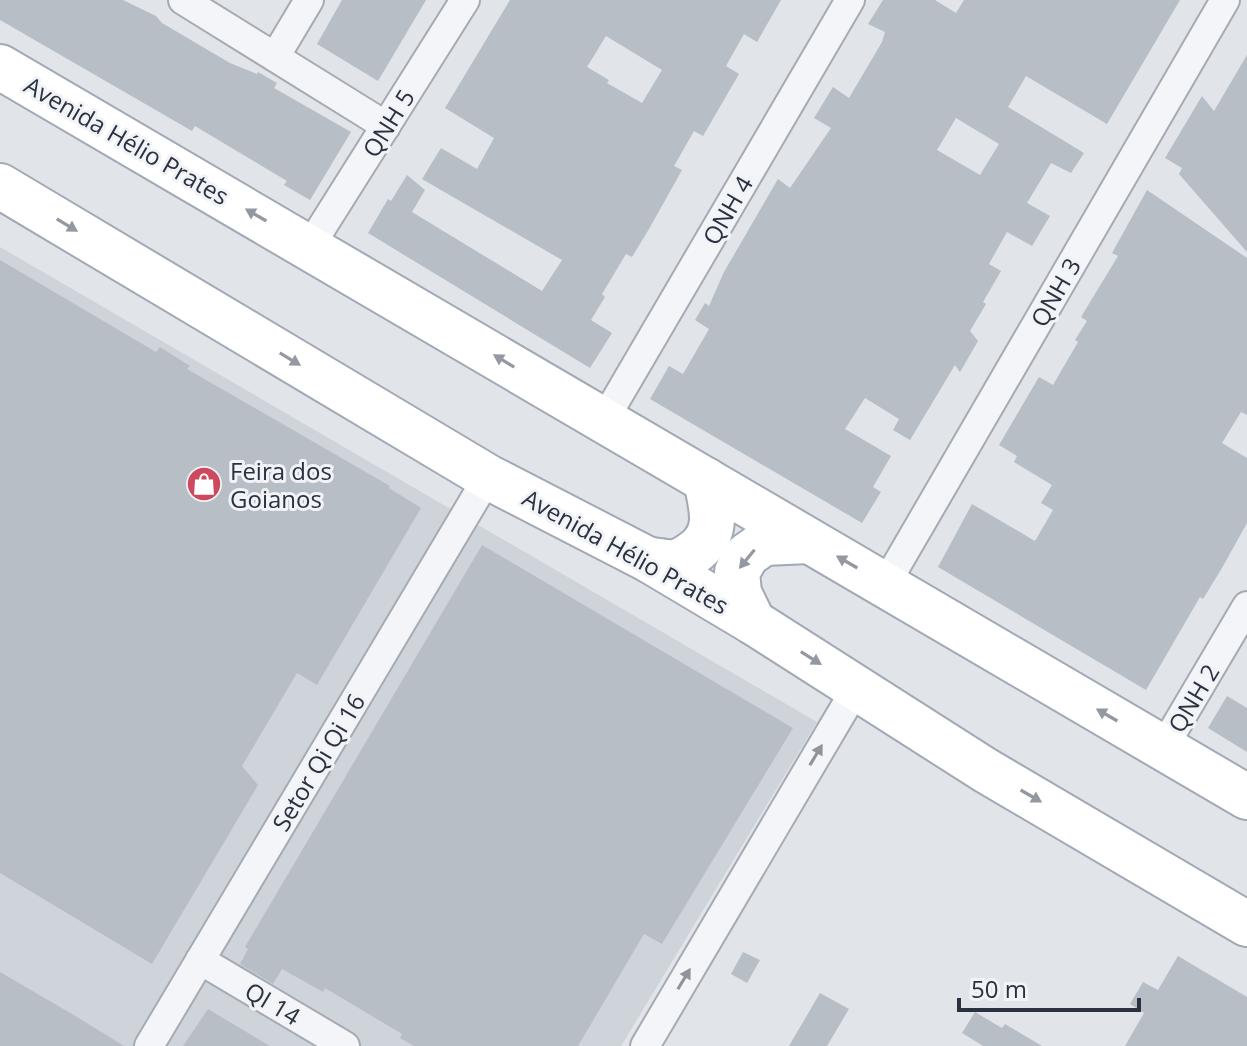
<svg xmlns="http://www.w3.org/2000/svg" width="1247" height="1046" font-family="'Open Sans',sans-serif">
<style>
.built{fill:#cfd4db}
.building{fill:#b8bec6;fill-rule:evenodd}
.lines{fill:none;stroke-linecap:round;stroke-linejoin:round}
.minor-casing{stroke:#a6abb3;stroke-width:32}
.primary-casing{stroke:#a1a9b5;stroke-width:48}
.minor{stroke:#f4f5f8;stroke-width:28}
.primary{stroke:#fff;stroke-width:44}
.oneway{fill:#9498a0}
.oneway2{fill:#8f949c}
.labels{text-anchor:middle;dominant-baseline:central;stroke-width:6;stroke-linejoin:round;paint-order:stroke}
.street-label{font-size:24px;fill:#2a3241;stroke:#f1f3f7}
.poi-label{font-size:24px;fill:#2a3241;stroke:#f1f3f7;text-anchor:start}
</style>
<rect width="100%" height="100%" fill="#e1e4e9"/>
<!-- built -->
<polygon class="built" points="0,247 817,722 621,1046 0,1046"/>
<!-- building -->
<g class="building">
<polygon points="0,0 123,0 156,16 162,23 230,63 257,74 258,72 277,83 274,88 351,132 310,200 284,185 287,181 220,141 195,126 192,131 0,20"/>
<polygon points="342,0 426,0 378,81 317,44"/>
<path d="M510 0H781L757 42 744 34 726 66 739 74 703 136 694 131 674 166 682 170 649 229 632 257 626 254 602 294 605 297 591 320 612 333 590 368 368 233 388 199 391 201 407 175 425 190 412 212 542 291 562 260 422 179 441 148 477 169 494 138 445 108ZM606 36 662 70 642 103 607 83 609 80 587 67Z"/>
<path d="M883 0H935L956 13 964 0H1180L1107 124 1026 76 1008 107 1084 153 1071 173 1051 163 1027 203 1050 216 1032 246 1007 232 989 264 1001 271 983 302 986 304 970 331 978 341 960 372 955 365 910 440 893 430 899 419 865 398 845 429 891 456 873 487 881 492 862 523 650 399 669 366 683 374 709 329 695 320 705 303 709 306 724 272 778 179 790 188 831 128 814 118 833 87 849 98 882 42 885 32 868 24ZM956 118 999 144 980 175 937 150Z"/>
<polygon points="1247,55 1247,252 1179,174 1182,168 1165,158 1202,96 1214,111"/>
<polygon points="1147,190 1247,258 1247,415 1241,412 1222,443 1247,458 1247,523 1222,568 1203,599 1200,597 1146,690 938,567 972,504 1035,541 1053,510 1041,503 1052,485 1014,462 1017,456 999,445 1039,377 1053,385 1078,342 1075,340 1087,321 1081,317 1118,256 1112,253"/>
<polygon points="0,260 156,352 160,347 190,366 187,369 390,486 389,488 421,508 317,685 297,673 242,766 258,785 152,964 0,873"/>
<polygon points="482,545 793,728 662,944 644,934 578,1046 414,1046 400,1038 402,1034 325,988 323,992 282,969 273,984 240,964 248,949 245,947"/>
<polygon points="1227,696 1247,708 1247,752 1208,728"/>
<polygon points="743,952 760,960 747,983 731,974"/>
<polygon points="1178,956 1247,997 1247,1046 1125,1046 1144,1013 1130,1004 1143,982 1158,990"/>
<polygon points="0,972 72,1014 124,1046 0,1046"/>
<polygon points="820,993 849,1009 827,1046 789,1046"/>
<polygon points="208,1009 223,1018 270,1046 183,1046"/>
<polygon points="975,1012 1002,1028 1005,1024 1042,1046 983,1046 962,1033"/>
</g>
<g class="lines">
<!-- minor casing -->
<g class="minor-casing">
<g id="minor">
<polyline points="183,0 386,126"/>
<polyline points="275,57 309,0"/>
<polyline points="310,246 465,0"/>
<polyline points="604,420 850,0"/>
<polyline points="885,585 1225,0"/>
<polyline points="1163,748 1247,606"/>
<polyline points="200,960 345,1046"/>
<polyline points="149,1046 488,477"/>
<polyline points="645,1046 857,687"/>
</g>
</g>
<!-- primary casing -->
<g class="primary-casing">
<g id="primary">
<polyline points="0,67 1247,797"/>
<polyline points="0,186 488,477 649,560 753,622 985,770 1247,924"/>
<path d="M649 560C657 560 666 563 674 562 683 561 690 555 697 550 720 531 711 506 706 480"/>
<polyline points="753,622 739,593 737,572 747,555 764,543 809,541"/>
</g>
</g>
<!-- minor -->
<use href="#minor" class="minor"/>
<!-- primary -->
<use href="#primary" class="primary"/>
</g>
<!-- one-way arrows -->
<defs><path id="oneway-solid" d="M-6-.8H1V-3.2L6.5 0L1 3.2V.8H-6Z" transform="scale(2)"/></defs>
<g class="oneway">
<use href="#oneway-solid" transform="translate(256 215) rotate(-150)"/>
<use href="#oneway-solid" transform="translate(67 225) rotate(31)"/>
<use href="#oneway-solid" transform="translate(290 359) rotate(31)"/>
<use href="#oneway-solid" transform="translate(504 361) rotate(-149)"/>
<use href="#oneway-solid" transform="translate(747 559) rotate(129)"/>
<use href="#oneway-solid" transform="translate(847 562) rotate(-150)"/>
<use href="#oneway-solid" transform="translate(811 658) rotate(32)"/>
<use href="#oneway-solid" transform="translate(1107 715) rotate(-150)"/>
<use href="#oneway-solid" transform="translate(1031 796) rotate(30)"/>
</g>
<g class="oneway2">
<use href="#oneway-solid" transform="translate(816 755) rotate(-59)"/>
<use href="#oneway-solid" transform="translate(684 979) rotate(-59)"/>
</g>
<!-- icons -->
<defs>
<g id="shop-disc" transform="scale(1.8)"><circle r="9.5" fill="#cc495e" stroke="#f1f3f7"/><path d="M-5-2.5h2.3a2.7 3.5 0 0 1 5.4 0H5L5.5 6h-11ZM-1.5-2.5h3a1.5 2.3 0 0 0-3 0Z" fill="#fff"/></g>
</defs>
<g fill-rule="evenodd">
<use href="#shop-disc" x="204" y="484"/>
</g>
<g class="labels">
<!-- street labels -->
<g class="street-label">
<text transform="translate(388 123) rotate(-58)">QNH 5</text>
<text transform="translate(127 140) rotate(30)">Avenida Hélio Prates</text>
<text transform="translate(727 210) rotate(-60)">QNH 4</text>
<text transform="translate(1055 292) rotate(-60)">QNH 3</text>
<text transform="translate(626 551) rotate(29)">Avenida Hélio Prates</text>
<text transform="translate(1193 698) rotate(-59)">QNH 2</text>
<text transform="translate(318 762) rotate(-59)">Setor Qi Qi 16</text>
<text transform="translate(273 1003) rotate(31)">QI 14</text>
</g>
<!-- poi labels -->
<g class="poi-label">
<text x="230" y="470">Feira dos<tspan x="230" dy="28">Goianos</tspan></text>
</g>
</g>
<!-- scale -->
<path d="M959 998v12h180v-12" fill="none" stroke="#2a3241" stroke-width="4"/>
<text x="971" y="998" font-size="24" fill="#2a3241" stroke="#f1f3f7" stroke-width="6" paint-order="stroke">50 m</text>
</svg>
